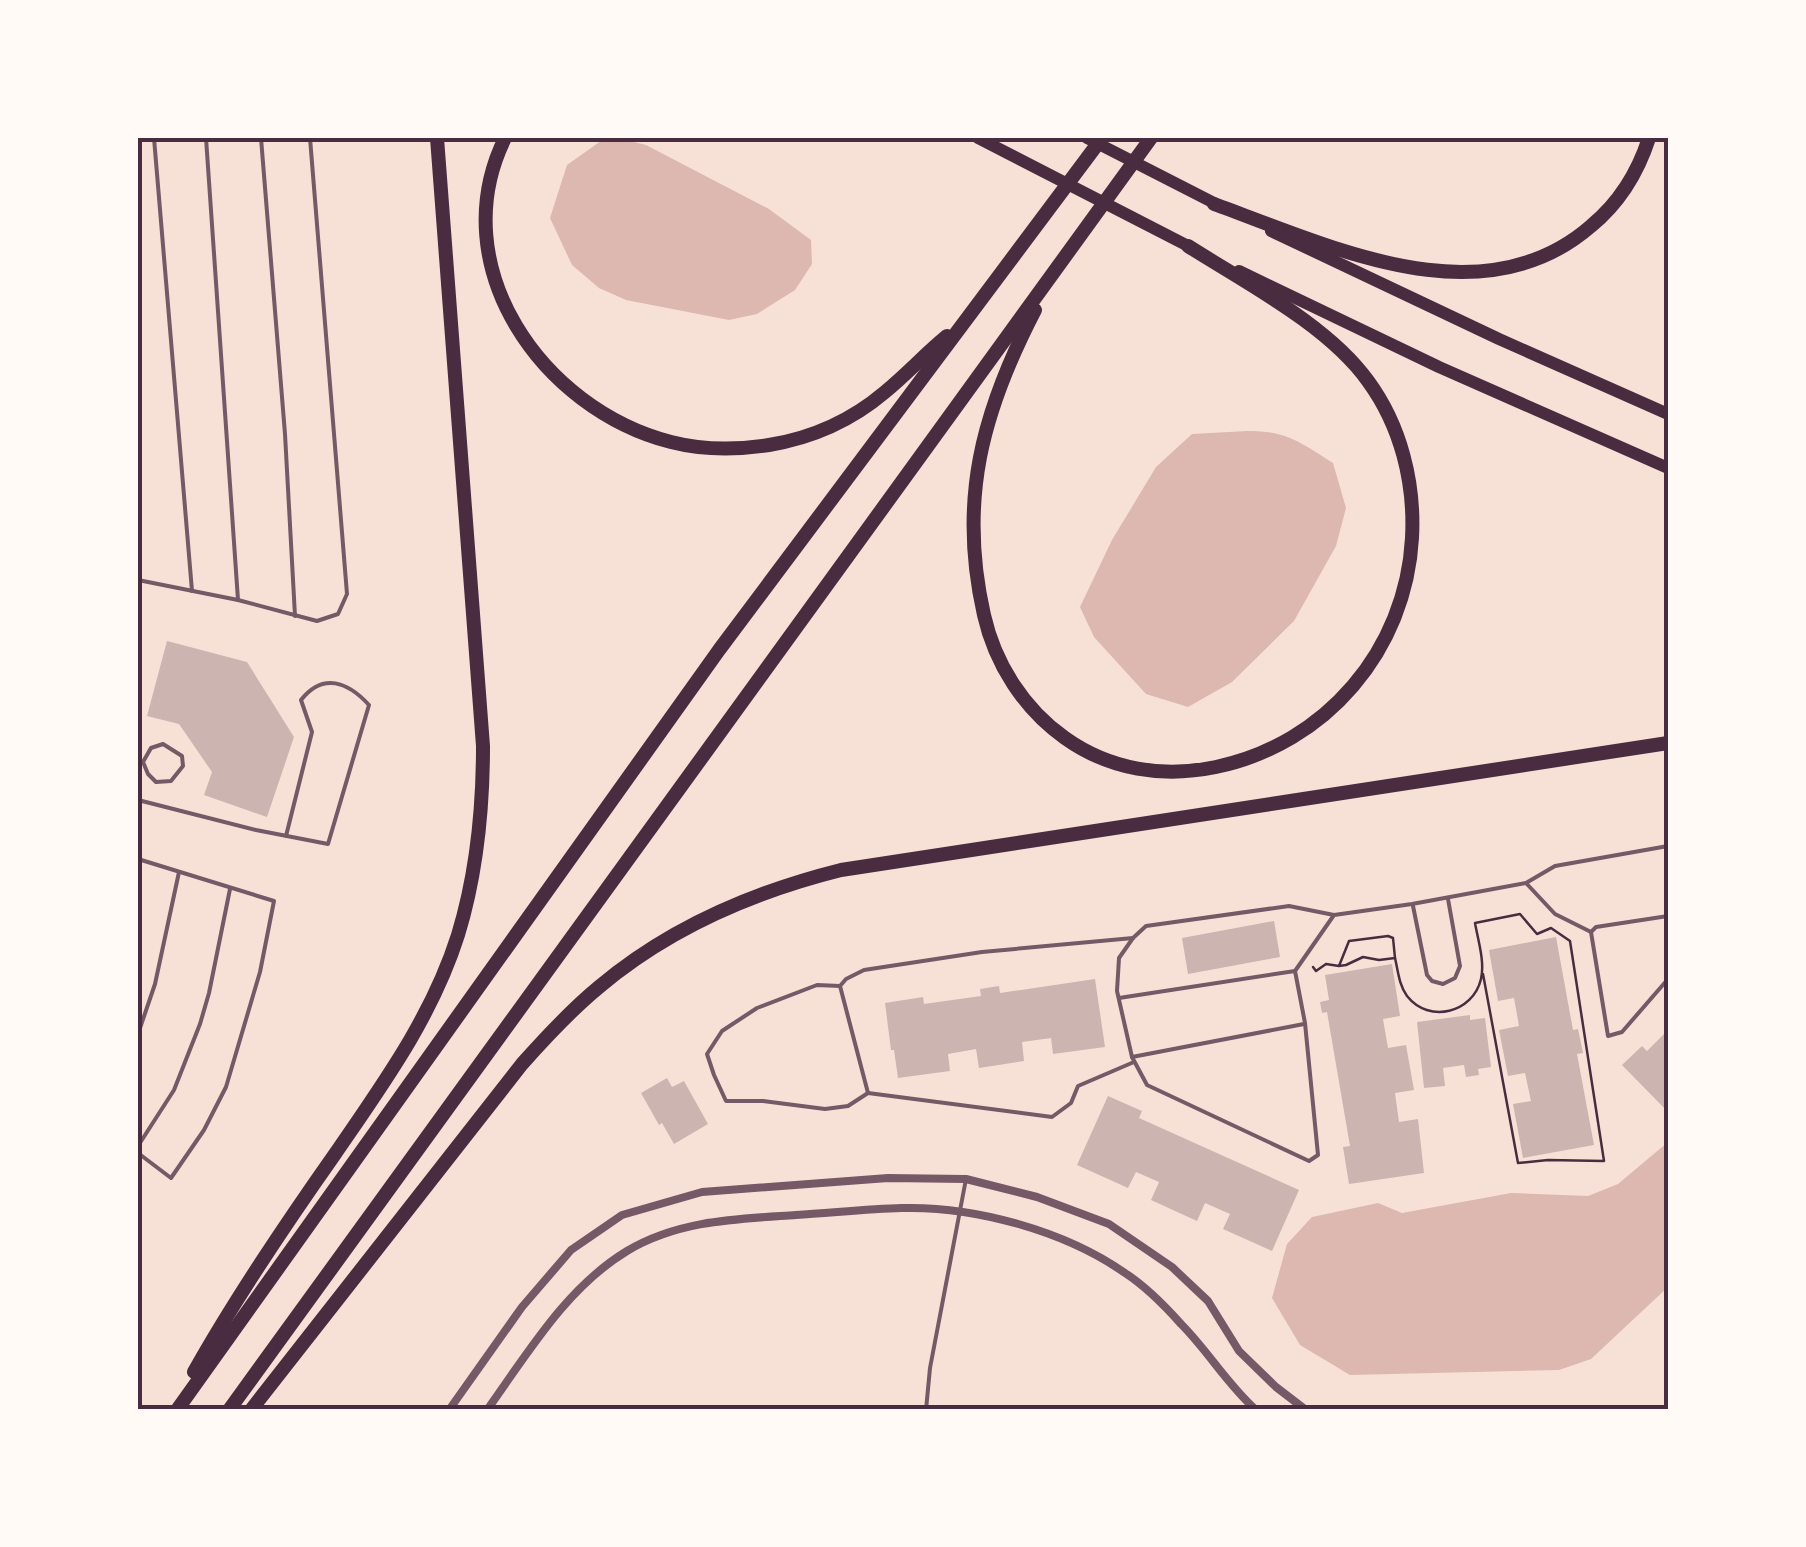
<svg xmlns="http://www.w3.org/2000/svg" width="1806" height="1547" font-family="'Playfair Display',serif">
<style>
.water{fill:#dcb8b0}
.building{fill:#ccb4b1}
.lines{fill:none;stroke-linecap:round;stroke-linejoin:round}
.path{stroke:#4a2c40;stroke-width:2.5}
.service{stroke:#755966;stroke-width:4}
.minor{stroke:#755966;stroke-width:8}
.trunk{stroke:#4a2c40;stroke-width:12}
.motorway{stroke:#4a2c40;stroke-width:14}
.neatline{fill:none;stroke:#4a2c40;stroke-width:4}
</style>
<rect width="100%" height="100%" fill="#f7e1d7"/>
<!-- water -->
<g class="water">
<polygon points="605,138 617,138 646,145 769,209 811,240 812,264 795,290 757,314 729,320 626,300 599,288 572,265 550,218 567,165"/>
<path d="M1247 431C1288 431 1299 442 1333 463L1346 508 1336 546 1294 621 1232 682 1188 707 1146 694 1094 637 1080 607 1112 540 1156 467 1192 434Z"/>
<polygon points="1668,1142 1668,1287 1591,1359 1559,1370 1350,1375 1300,1345 1272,1298 1287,1244 1312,1217 1378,1203 1402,1213 1511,1193 1588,1196 1618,1184"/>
</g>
<!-- building -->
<g class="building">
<polygon points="167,641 247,662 294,737 267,817 204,795 212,772 179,724 147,716"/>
<polygon points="1274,921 1280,957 1188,974 1182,938"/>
<polygon points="1556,937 1573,1030 1578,1029 1583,1053 1577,1054 1594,1145 1523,1158 1513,1104 1531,1101 1525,1073 1508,1076 1499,1030 1519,1026 1514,998 1498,1001 1489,950"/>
<polygon points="1392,964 1400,1016 1383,1019 1388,1048 1406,1045 1414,1090 1395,1093 1399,1122 1418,1119 1424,1173 1349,1184 1343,1147 1350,1146 1327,1012 1322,1013 1320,1002 1329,1000 1325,975"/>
<polygon points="1095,979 1105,1047 1053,1054 1051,1038 1022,1042 1024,1061 979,1068 976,1049 948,1054 950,1071 898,1078 894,1050 891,1050 885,1003 923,997 924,1004 981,996 980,989 999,986 1000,993"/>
<polygon points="1470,1015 1470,1020 1485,1018 1491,1067 1478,1069 1479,1075 1466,1077 1464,1065 1443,1068 1445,1086 1424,1088 1417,1022"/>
<polygon points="1668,1030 1668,1112 1622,1065 1642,1046 1647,1051"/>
<polygon points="667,1078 672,1087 684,1081 708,1124 674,1144 662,1123 659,1125 641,1093"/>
<polygon points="1108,1096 1142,1111 1139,1118 1299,1190 1272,1251 1223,1229 1230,1214 1205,1203 1197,1221 1151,1200 1159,1182 1136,1172 1128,1188 1077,1165"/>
</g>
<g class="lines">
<!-- path -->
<g class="path">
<path d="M1395 958C1398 971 1399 985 1407 996 1429 1024 1473 1013 1481 979 1485 962 1478 940 1475 923L1520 914 1537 934 1551 928 1570 941 1604 1161 1548 1160 1518 1163 1483 974"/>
<polyline points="1313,967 1316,971 1326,964 1339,966 1349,941 1388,936 1393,938 1395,958 1379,960 1363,957 1346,965 1339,966"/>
</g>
<!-- service -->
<g class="service">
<polyline points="154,138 192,591"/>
<polyline points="261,138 285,434 295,616"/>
<polyline points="138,580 238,600 206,138"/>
<polyline points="238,600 317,621 338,614 347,594 310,138"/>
<polyline points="138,760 143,762 148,774 156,782 171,781 183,766 182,756 163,744 151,748 143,762"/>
<path d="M138 800 256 830 328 844 369 705C348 682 323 672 301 700L312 732 286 836"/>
<polyline points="138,859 274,901 260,972 226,1087 204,1130 171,1178 138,1153"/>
<polyline points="1526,883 1555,914 1591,932"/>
<polyline points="1413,906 1427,975 1432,981 1443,984 1455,978 1460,966 1448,899"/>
<polyline points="1334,915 1295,971 1305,1023 1318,1155 1309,1161 1147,1085 1132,1057 1117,991 1119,958 1133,938 1146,926 1289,906 1334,915 1412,904 1526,883 1555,866 1668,846"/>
<polyline points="1668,916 1596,927 1591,932 1608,1036 1622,1032 1668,979"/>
<polyline points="1133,938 982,952 864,970 846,979 840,986 868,1093 1052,1117 1071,1103 1078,1086 1134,1062"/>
<polyline points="840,986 817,985 757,1008 722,1031 707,1054 714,1075 726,1101 763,1101 825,1109 848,1106 868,1093"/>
<polyline points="1119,998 1295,971"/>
<polyline points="138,1034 155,984 179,872"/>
<polyline points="1132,1057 1304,1024"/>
<polyline points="138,1146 174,1090 200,1024 209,993 230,889"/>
<polyline points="926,1410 930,1368 966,1179"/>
</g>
<!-- minor -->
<g class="minor">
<polyline points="449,1410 522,1307 571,1250 622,1215 702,1192 888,1178 966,1179 1037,1197 1109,1224 1172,1267 1208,1301 1239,1351 1276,1387 1306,1410"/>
<path d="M487 1410C528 1353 566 1288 627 1251 679 1220 737 1219 796 1215 831 1213 866 1209 902 1208 975 1206 1065 1231 1125 1273 1145 1286 1165 1306 1181 1324 1208 1351 1227 1384 1256 1410"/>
</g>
<!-- trunk -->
<g class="trunk">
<polyline points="978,138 1194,249"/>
<polyline points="1087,138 1222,207"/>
<polyline points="1271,231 1499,339 1668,414"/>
<polyline points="1239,271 1439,367 1668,468"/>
</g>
<!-- motorway -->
<g class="motorway">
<path d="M505 138C442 266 542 409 671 442 702 450 737 450 769 445 812 438 852 420 885 392 907 374 925 354 947 336"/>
<path d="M1214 204C1330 246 1482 321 1591 226 1619 203 1638 172 1649 138"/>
<path d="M1035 310C982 412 958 501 984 615 995 664 1024 709 1065 738 1110 770 1163 778 1216 767 1326 744 1406 650 1412 538 1415 483 1401 426 1368 381 1328 325 1246 283 1188 246"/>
<path d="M194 1372C236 1297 285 1225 335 1154 383 1084 432 1017 458 935 477 873 483 811 483 746L437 138"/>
<polyline points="177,1410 719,650 1102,138"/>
<polyline points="229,1410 1151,138"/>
<path d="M251 1410 522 1064C546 1037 571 1010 599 987 669 928 753 892 841 870L1668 743"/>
</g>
</g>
<!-- border -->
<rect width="1806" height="1547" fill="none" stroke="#fffaf5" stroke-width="280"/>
<rect x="140" y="140" width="1526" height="1267" class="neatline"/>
</svg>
